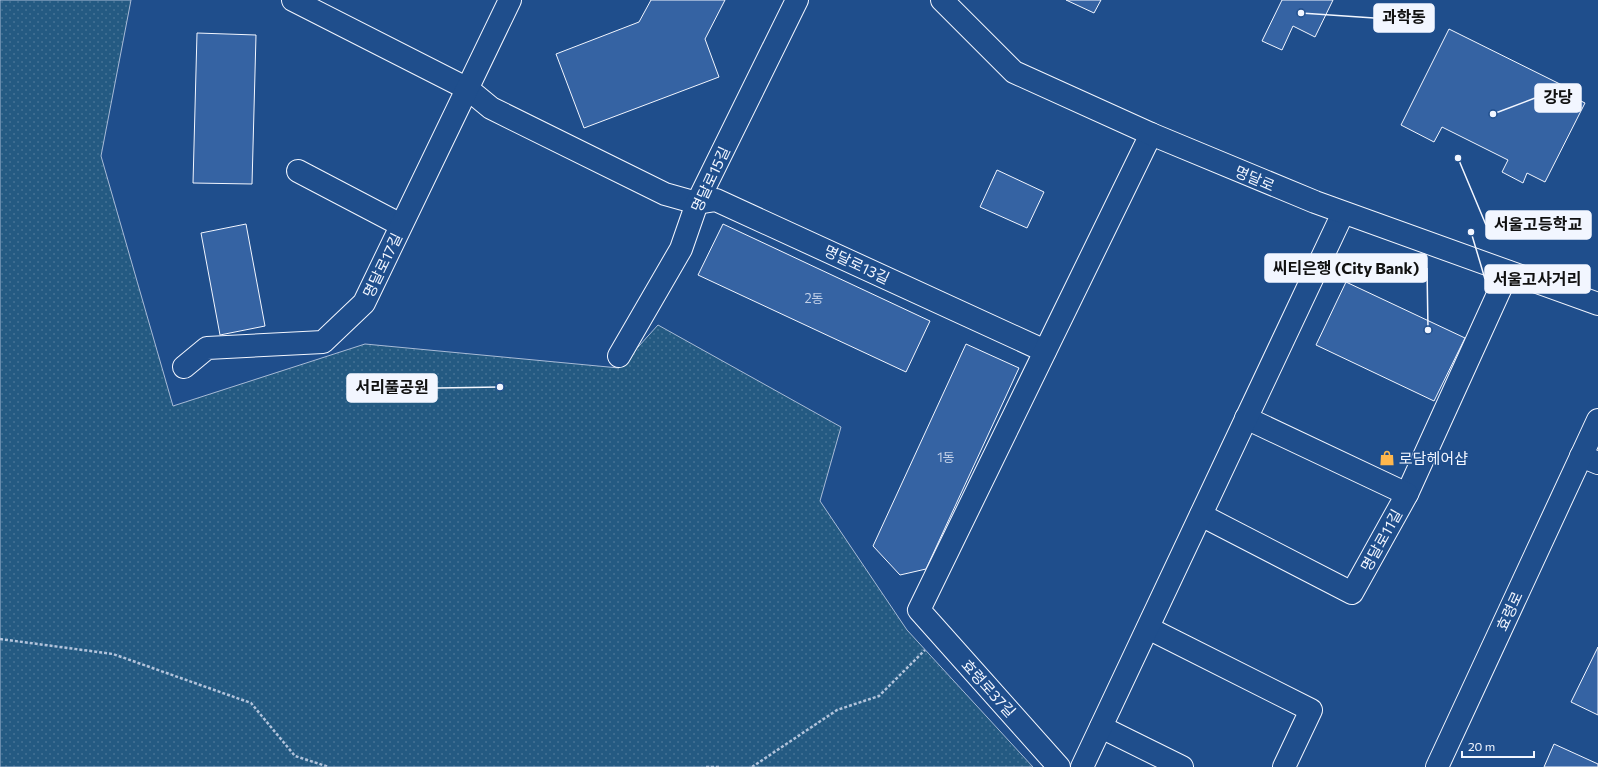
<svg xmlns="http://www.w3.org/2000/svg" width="1598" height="767" font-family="Commissioner,'Noto Sans KR',sans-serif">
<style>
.park{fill:url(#park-dots);stroke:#a8bbd7}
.building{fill:#3563a3;stroke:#f2f6ff}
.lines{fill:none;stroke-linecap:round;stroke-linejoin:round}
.street-casing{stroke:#f2f6ff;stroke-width:24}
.secondary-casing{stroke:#f2f6ff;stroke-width:24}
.path{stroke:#b3c4dc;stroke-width:2.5;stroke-dasharray:3 2;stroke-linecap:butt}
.street{stroke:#1f4e8c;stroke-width:22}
.secondary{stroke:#1f4e8c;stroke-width:22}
.labels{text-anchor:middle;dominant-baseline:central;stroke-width:3;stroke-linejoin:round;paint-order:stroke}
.number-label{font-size:13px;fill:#c3d1e8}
.street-label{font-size:15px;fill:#f2f6ff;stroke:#1f4e8c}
.poi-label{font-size:15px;fill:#f2f6ff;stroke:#1f4e8c;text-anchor:start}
.leader{fill:none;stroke:#f2f6ff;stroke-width:1.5}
.callout-dot{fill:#f2f6ff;stroke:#1f4e8c;stroke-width:1.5}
.callout{fill:#f2f6ff;stroke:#f2f6ff;stroke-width:1.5}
.callout-label{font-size:16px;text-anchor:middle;font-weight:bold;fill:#111}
</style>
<defs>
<pattern id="park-dots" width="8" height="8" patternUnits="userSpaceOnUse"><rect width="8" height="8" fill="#245a82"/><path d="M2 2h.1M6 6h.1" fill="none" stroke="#447295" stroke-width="1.8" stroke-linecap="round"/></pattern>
</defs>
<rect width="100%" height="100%" fill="#1f4e8c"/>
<!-- park -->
<polygon class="park" points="0,0 131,0 101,156 173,406 365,344 619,368 658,325 841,427 820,501 907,630 1033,767 0,767"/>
<!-- building -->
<g class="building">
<polygon points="651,0 725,0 705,39 719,77 584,128 556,54 639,22"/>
<polygon points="1066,0 1101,0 1094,13"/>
<polygon points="1282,0 1333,0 1315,37 1293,26 1282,50 1262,41"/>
<polygon points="1449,29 1574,91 1571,96 1585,103 1545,182 1527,173 1523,183 1502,172 1508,160 1442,127 1434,142 1401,125"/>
<polygon points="197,33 256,35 252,184 193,183"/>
<polygon points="997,170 1044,192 1027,228 980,207"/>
<polygon points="246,224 265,326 220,335 201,233"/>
<polygon points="723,224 930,321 906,372 698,275"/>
<polygon points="1346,282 1465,338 1434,401 1316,345"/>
<polygon points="966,344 1019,368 926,569 900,575 873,546"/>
<polygon points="1598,647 1598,715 1571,702"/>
<polygon points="1554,744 1598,764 1598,767 1544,767"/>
</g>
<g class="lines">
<!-- street casing -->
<g class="street-casing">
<g id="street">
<polyline points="293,0 468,89 491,108 665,194 697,203 716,200 1045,351"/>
<polyline points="298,171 401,225"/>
<polyline points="619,356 681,249 697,203 797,0"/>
<polyline points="184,367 207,348 323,342 364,303 510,0"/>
<polyline points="1581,456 1598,463"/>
<polyline points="1407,494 1508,272"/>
<polyline points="1201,515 1352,593 1407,494 1246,418"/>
<polyline points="1148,628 1311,710 1284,767"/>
<polyline points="1101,727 1182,767"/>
<polyline points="1059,767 919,610 1151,134"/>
<polyline points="1082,767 1343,213"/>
</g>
</g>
<!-- secondary casing -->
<g class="secondary-casing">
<g id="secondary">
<polyline points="942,0 1014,72 1151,134 1315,202 1598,304"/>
<polyline points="1437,767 1598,420"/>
</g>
</g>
<!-- path -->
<g class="path">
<polyline points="0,639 113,654 251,703 295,756 329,767"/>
<polyline points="706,767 720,767"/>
<polyline points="752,767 837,710 879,696 925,650"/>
</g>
<!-- street -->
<use href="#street" class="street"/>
<!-- secondary -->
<use href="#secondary" class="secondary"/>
</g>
<!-- icons -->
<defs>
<g id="shop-bare" transform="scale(1.2)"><path d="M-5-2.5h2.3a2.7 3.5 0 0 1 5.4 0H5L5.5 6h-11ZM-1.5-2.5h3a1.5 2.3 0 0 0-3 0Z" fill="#ffb74d" stroke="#1f4e8c" stroke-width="2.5" paint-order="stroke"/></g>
</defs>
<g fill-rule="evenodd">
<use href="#shop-bare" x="1387" y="458"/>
</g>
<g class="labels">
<!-- number labels -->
<g class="number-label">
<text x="814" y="298">2동</text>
<text x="946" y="457">1동</text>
</g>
<!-- street labels -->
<g class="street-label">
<text transform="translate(1255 178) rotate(23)">명달로</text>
<text transform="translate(710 179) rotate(-65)">명달로15길</text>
<text transform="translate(857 264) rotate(25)">명달로13길</text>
<text transform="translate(382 265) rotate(-64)">명달로17길</text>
<text transform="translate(1381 540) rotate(-61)">명달로11길</text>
<text transform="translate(1509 611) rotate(-65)">효령로</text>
<text transform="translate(989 688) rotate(48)">효령로37길</text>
</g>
<!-- poi labels -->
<g class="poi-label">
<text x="1399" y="458">로담헤어샵</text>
</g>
</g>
<!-- callouts -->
<path class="leader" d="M1301 13L1374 18M1493 114L1535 98M1458 158L1486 225M1428 330L1427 268M1471 232L1485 279M500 387L437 388"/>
<g class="callout-dot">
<circle cx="1301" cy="13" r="4"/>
<circle cx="1493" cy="114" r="4"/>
<circle cx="1458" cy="158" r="4"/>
<circle cx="1428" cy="330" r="4"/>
<circle cx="1471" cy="232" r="4"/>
<circle cx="500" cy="387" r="4"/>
</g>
<g class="callout">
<rect x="1374" y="4" width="60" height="28" rx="4"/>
<rect x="1535" y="84" width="46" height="28" rx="4"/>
<rect x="1486" y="211" width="105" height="28" rx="4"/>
<rect x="1265" y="254" width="162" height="28" rx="4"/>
<rect x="1485" y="265" width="105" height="28" rx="4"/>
<rect x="347" y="374" width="90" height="28" rx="4"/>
</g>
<g class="callout-label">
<text x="1404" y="23">과학동</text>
<text x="1558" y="103">강당</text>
<text x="1538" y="230">서울고등학교</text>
<text x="1346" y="274">씨티은행 (City Bank)</text>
<text x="1537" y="285">서울고사거리</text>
<text x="392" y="393">서리풀공원</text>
</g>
<!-- scale -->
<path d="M1462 751v6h72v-6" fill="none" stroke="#f2f6ff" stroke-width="2"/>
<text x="1468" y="751" font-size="12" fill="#f2f6ff" stroke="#1f4e8c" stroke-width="3" paint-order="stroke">20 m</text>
</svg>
